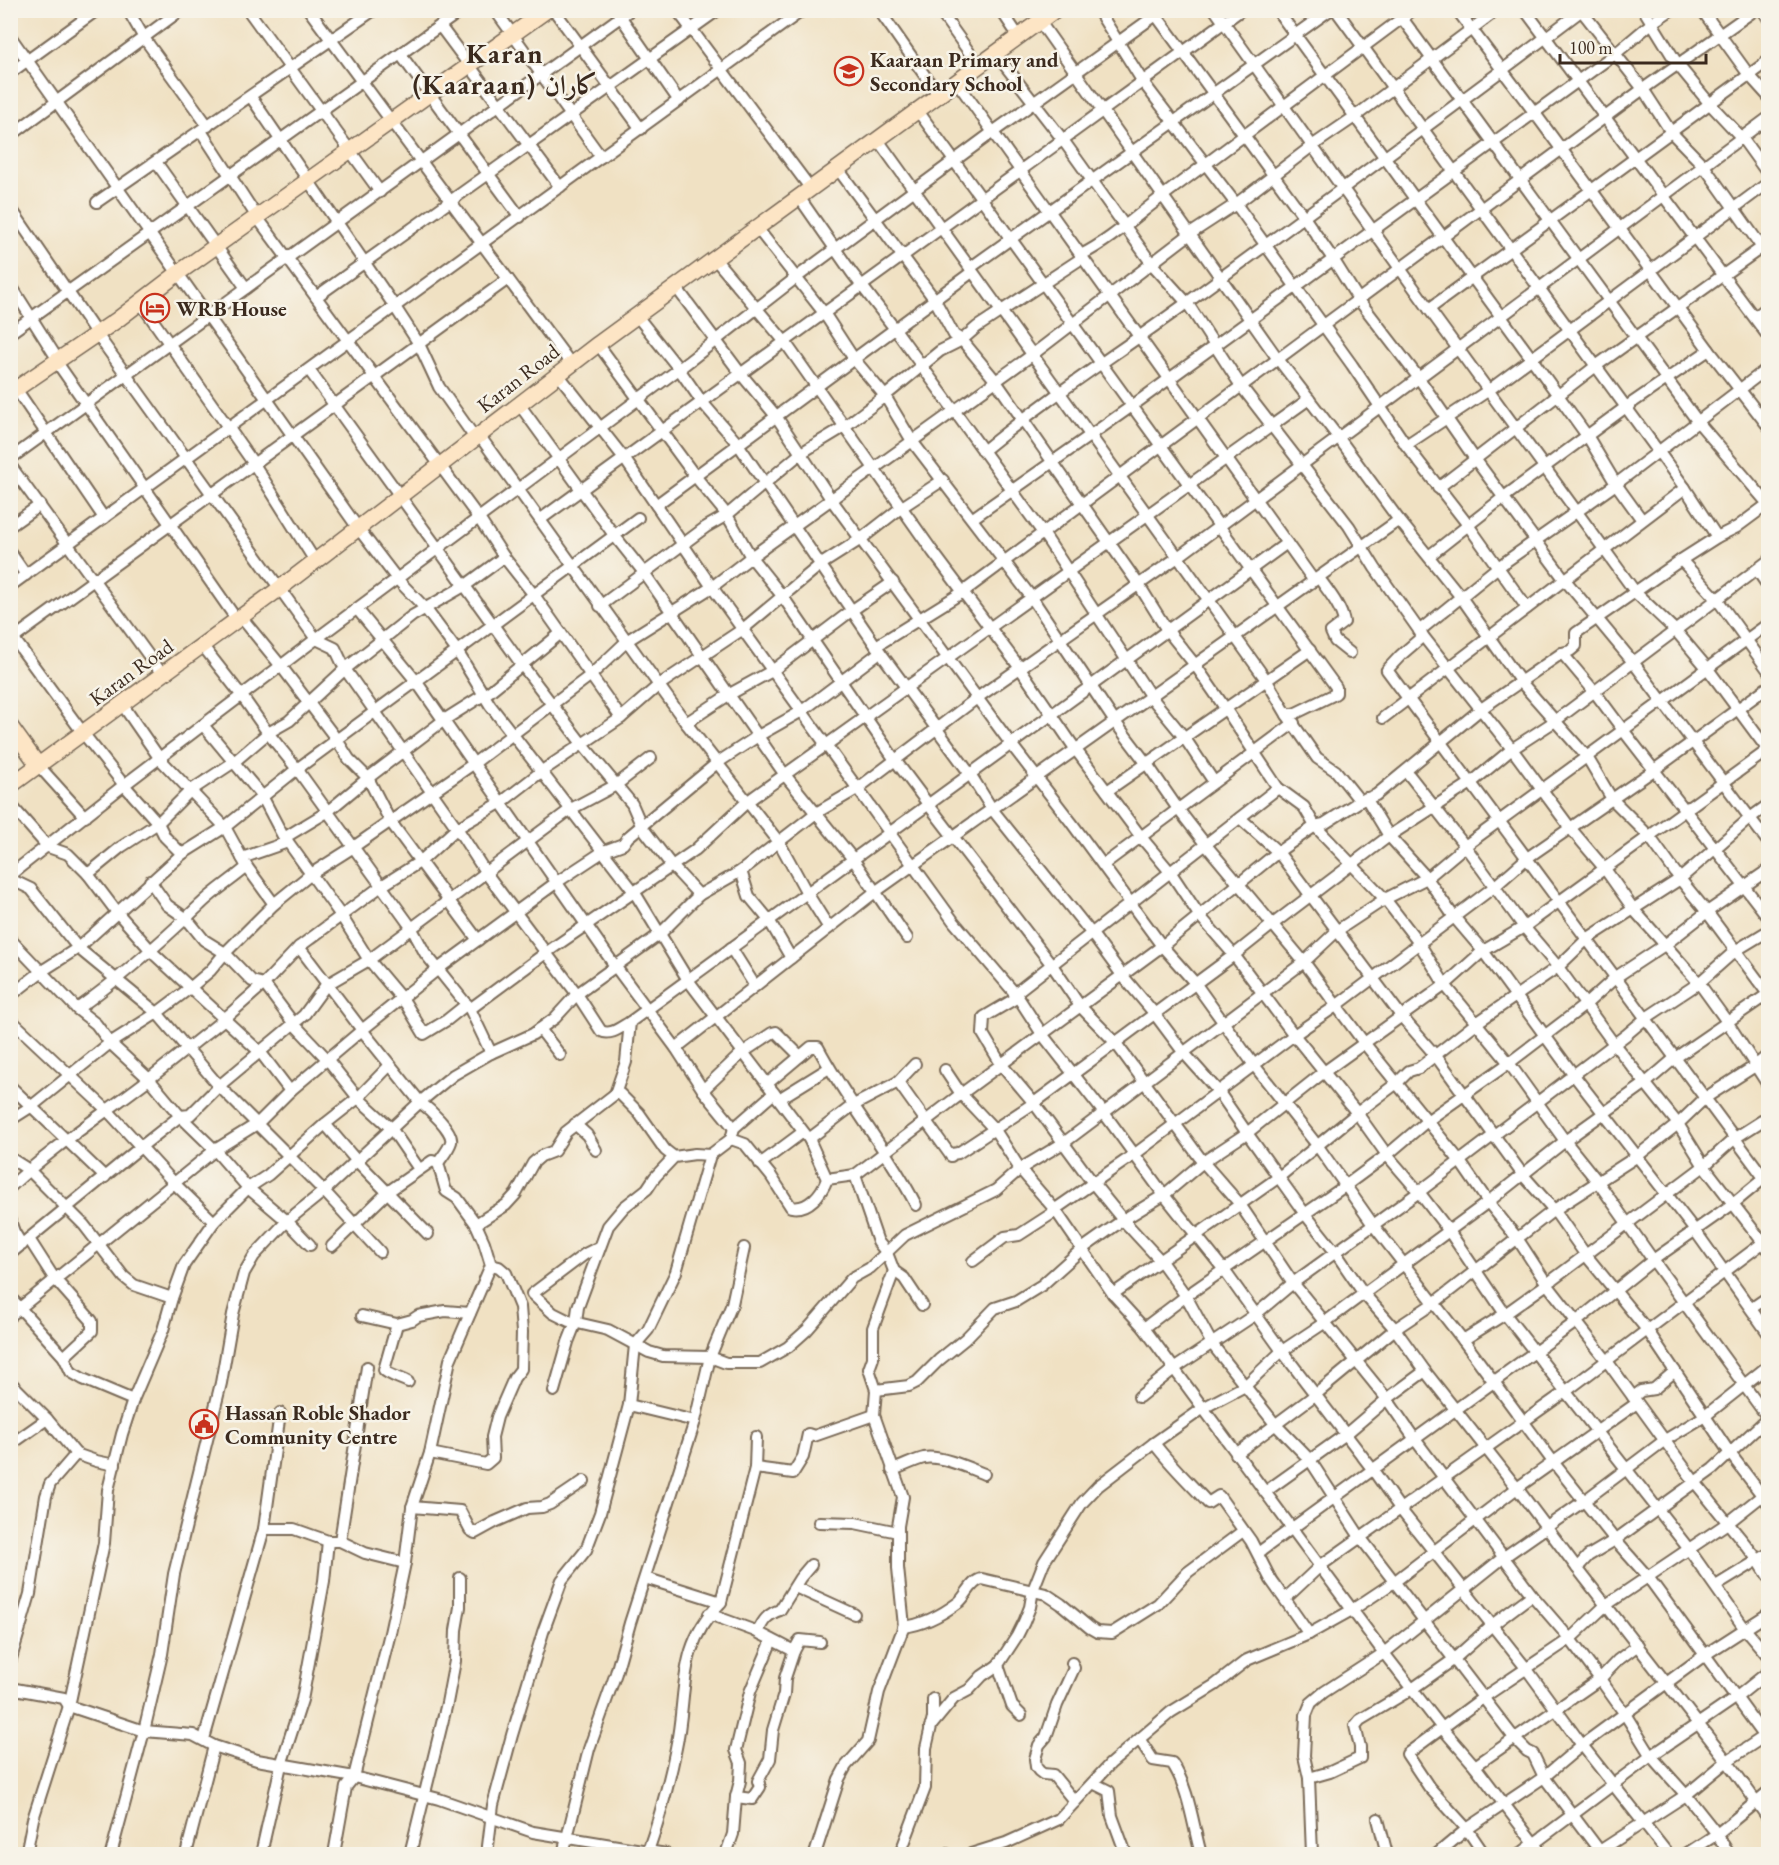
<svg xmlns="http://www.w3.org/2000/svg" width="1779" height="1865" font-family="'EB Garamond',Amiri,serif">
<style>
.lines{fill:none;stroke-linecap:round;stroke-linejoin:round}
.street-casing{stroke:#7a6a58;stroke-width:14}
.secondary-casing{stroke:#7a6a58;stroke-width:18}
.street{stroke:#fff;stroke-width:10}
.secondary{stroke:#fde5c5;stroke-width:15}
.labels{text-anchor:middle;dominant-baseline:central;stroke-width:5;stroke-linejoin:round;paint-order:stroke}
.poi-label{font-size:21px;font-weight:bold;fill:#3b2a1e;stroke:#f7f3e8;text-anchor:start}
.street-label{font-size:21px;fill:#3b2a1e;stroke:#f7f3e8}
.district-label{font-size:27px;font-weight:bold;letter-spacing:1.5px;fill:#3b2a1e;stroke:#f7f3e8}
</style>
<rect width="100%" height="100%" fill="#f7f3e8"/>
<filter id="ink" filterUnits="userSpaceOnUse"><feTurbulence type="fractalNoise" baseFrequency=".0167" numOctaves="2"/><feDisplacementMap in="SourceGraphic" scale="12" xChannelSelector="R" yChannelSelector="G"/><feConvolveMatrix kernelMatrix="1 2 1 2 8 2 1 2 1" color-interpolation-filters="sRGB"/></filter>
<filter id="wash" filterUnits="userSpaceOnUse"><feTurbulence type="fractalNoise" baseFrequency=".008" numOctaves="4" result="noise"/><feDisplacementMap in="SourceGraphic" scale="24" xChannelSelector="R" yChannelSelector="G"/><feGaussianBlur stdDeviation="1.35" result="paint"/><feColorMatrix in="noise" values="0 0 0 0 0 0 0 0 0 0 0 0 0 0 0 0 0 1.4 0 .05"/><feComposite in="paint" operator="in"/></filter>
<g filter="url(#wash)">
<rect width="100%" height="100%" fill="#f0e1c3"/>
</g>
<g filter="url(#ink)">
<g class="lines">
<!-- street casing -->
<g class="street-casing">
<g id="street">
<polyline points="128,10 144,38 208,126"/>
<polyline points="248,10 380,192"/>
<polyline points="309,10 571,364"/>
<polyline points="495,10 601,157"/>
<polyline points="554,10 641,129"/>
<polyline points="616,10 679,101"/>
<polyline points="677,10 811,189"/>
<polyline points="879,10 939,96"/>
<polyline points="939,10 979,66"/>
<polyline points="1001,10 1019,37"/>
<polyline points="1098,10 1143,82 1236,204 1352,365 1406,445 1468,525 1527,608"/>
<polyline points="1215,10 1429,309 1636,593 1676,631 1708,669 1768,750"/>
<polyline points="1277,10 1532,359 1588,437 1616,484 1642,520"/>
<polyline points="1336,10 1685,488 1717,537"/>
<polyline points="1396,10 1698,422 1768,504"/>
<polyline points="1457,10 1534,112 1709,350 1768,426"/>
<polyline points="1525,10 1768,336"/>
<polyline points="1581,10 1643,89 1671,132 1704,166 1768,256"/>
<polyline points="1644,10 1678,65 1710,104 1742,138 1768,174"/>
<polyline points="1702,10 1749,75 1768,96"/>
<polyline points="1763,10 1768,18"/>
<polyline points="1153,11 1304,217 1333,259 1358,299 1418,377 1475,459 1565,580 1633,662 1768,842"/>
<polyline points="1040,22 1278,359 1338,437 1399,520 1461,597 1520,681 1587,757 1612,799 1649,836 1680,879 1707,912 1768,994"/>
<polyline points="440,26 560,187"/>
<path d="M10 36 358 528 397 579 425 608 457 651 490 705 635 893 688 980 809 1139 827 1179C822 1193 808 1211 791 1207L771 1176 745 1144 731 1139"/>
<polyline points="996,54 1063,140 1152,264 1188,304 1241,386 1349,526 1375,568 1423,636 1512,749 1571,829 1605,869 1634,910 1699,983 1728,1023 1768,1085"/>
<polyline points="401,55 520,217"/>
<polyline points="10,73 97,10"/>
<polyline points="957,82 1314,581"/>
<polyline points="251,97 395,307 419,344 439,387 475,438"/>
<polyline points="918,111 1336,687 1336,693 1333,695 1296,713 1287,715"/>
<polyline points="201,131 257,217 478,517 504,557 534,595 621,718"/>
<polyline points="10,136 181,10"/>
<polyline points="878,140 1267,681 1287,715 1317,758 1336,771 1360,801"/>
<polyline points="156,162 246,288"/>
<polyline points="838,169 935,300 954,335 962,340 995,380 1139,585 1167,630 1196,666 1225,708 1278,788 1304,807 1315,826 1385,899 1419,943 1445,985 1509,1063 1565,1141 1598,1182 1653,1260 1768,1418"/>
<polyline points="799,197 852,273 895,329 1043,533 1151,697 1184,737 1214,782"/>
<polyline points="97,202 374,10"/>
<polyline points="10,207 96,333 316,639 335,648 345,669 457,828 486,873 577,994 660,934 699,895 741,871 816,813 857,789 977,698 1178,557 1768,118"/>
<polyline points="757,228 824,313 854,359 885,396 912,441 1032,598 1115,722 1147,764 1178,809 1206,845 1304,962 1365,1044 1459,1160 1488,1202 1517,1238 1547,1284 1607,1361 1694,1481 1758,1560 1768,1576"/>
<polyline points="715,259 785,342 933,552 1020,668 1076,750 1141,837 1171,873 1199,915 1234,955 1294,1035 1357,1113 1387,1155 1419,1192 1449,1231 1505,1314 1688,1548 1745,1629 1768,1656"/>
<polyline points="970,268 1330,10"/>
<polyline points="10,284 58,360"/>
<polyline points="676,287 741,374 776,416 831,499 1011,744 1071,822 1162,946 1195,983 1254,1065 1317,1145 1374,1226 1463,1340 1554,1463 1615,1540 1648,1577 1768,1741"/>
<polyline points="316,297 718,10"/>
<polyline points="140,302 254,464 315,561"/>
<polyline points="1429,309 1768,61"/>
<polyline points="637,316 679,369 702,402 738,444 876,646"/>
<polyline points="1755,317 1768,307"/>
<polyline points="10,333 462,10"/>
<polyline points="598,344 695,476 727,515 751,557 783,597 895,760 928,804 1052,965 1080,1006 1115,1042 1203,1162 1239,1203 1293,1283 1387,1399 1414,1438 1532,1595 1570,1639 1600,1679 1625,1714 1651,1756 1686,1795 1717,1834 1729,1854"/>
<polyline points="56,361 237,620"/>
<polyline points="309,370 522,665 583,745 632,804 642,827 672,866 699,895"/>
<polyline points="558,374 624,458 712,587 954,922 1018,997 1042,1034 1104,1113 1164,1195 1224,1270 1282,1351 1373,1470 1401,1510 1526,1668 1582,1745 1668,1854"/>
<polyline points="10,380 104,518"/>
<polyline points="519,404 614,535 645,574 785,775 853,859 907,938"/>
<polyline points="479,435 686,723 779,842 807,893 829,928"/>
<polyline points="1406,445 1489,390 1768,183"/>
<path d="M983 451C1046 399 1115 355 1181 307 1315 209 1449 111 1582 10"/>
<polyline points="10,459 630,10"/>
<polyline points="10,465 162,674"/>
<polyline points="1438,488 1596,366 1768,243"/>
<polyline points="656,505 972,272"/>
<polyline points="973,518 1132,406 1615,54 1653,22 1671,10"/>
<polyline points="541,519 1241,10"/>
<polyline points="10,526 40,505"/>
<polyline points="10,552 26,575"/>
<polyline points="1429,556 1504,497 1626,407 1709,350"/>
<polyline points="1681,560 1717,599 1768,670"/>
<polyline points="1757,570 1768,586"/>
<path d="M1319 578C1328 591 1341 606 1344 622L1331 632 1335 641 1350 653"/>
<polyline points="10,586 803,10"/>
<path d="M600 606 706 527 727 515 801 453 844 427 885 396 940 351 962 340 977 327 1079 260 1081 255C1111 240 1136 216 1164 195L1413 10"/>
<polyline points="357,609 416,681 615,966 676,1048 703,1090 734,1128"/>
<polyline points="241,617 281,666 337,740 349,759 368,778 390,821 478,940"/>
<polyline points="1419,631 1498,567 1616,484 1768,368"/>
<polyline points="11,635 83,733 124,785 158,823 165,837 182,854"/>
<polyline points="1423,636 1401,655 1387,670 1768,1183"/>
<polyline points="10,641 508,279"/>
<polyline points="202,645 242,696 268,733 297,769 411,927 425,953 470,1009 491,1053"/>
<polyline points="880,652 970,774 992,809 1092,934 1122,975 1154,1013 1184,1053 1218,1091 1247,1133 1305,1214 1336,1253 1364,1294 1395,1329 1425,1371 1517,1488 1577,1568 1727,1761 1768,1818"/>
<polyline points="1562,653 1594,691 1623,730 1768,917"/>
<polyline points="122,704 160,759 225,827 247,867 274,904"/>
<polyline points="1383,718 1685,488"/>
<polyline points="686,723 730,694 772,671 851,611 893,582"/>
<polyline points="203,725 262,796 284,838"/>
<polyline points="38,765 85,817"/>
<polyline points="1406,771 1465,846 1524,927 1558,967 1614,1044 1678,1124 1704,1166 1768,1249"/>
<polyline points="1107,791 1310,650"/>
<polyline points="1366,798 1389,836 1427,878 1454,917 1483,951 1573,1074 1696,1232 1768,1333"/>
<polyline points="10,804 48,847 68,854 88,874 116,911 155,955 261,1053 290,1091"/>
<polyline points="1240,818 1278,852 1402,1017 1436,1056 1523,1175 1554,1210 1585,1254 1648,1331 1729,1452 1768,1503"/>
<polyline points="288,842 342,917 369,960 406,1004 424,1034 447,1020 467,1004"/>
<polyline points="242,858 288,842 284,838 327,812 368,778 444,720 490,691 561,633"/>
<polyline points="1103,865 1294,723"/>
<polyline points="741,871 749,896 769,920 791,958"/>
<polyline points="88,874 121,847 158,823 190,791 234,762 268,733 289,721 345,669 412,616 466,585 504,557"/>
<polyline points="10,875 124,785 316,639 679,369 797,277 993,132 1163,10"/>
<polyline points="10,879 31,889 78,948 157,1013 219,1086 324,1191 380,1252"/>
<polyline points="150,881 167,905 187,919 204,940 225,953 252,981 264,984 294,1024 328,1060 358,1098 391,1128 419,1169"/>
<path d="M10 939 77 1009 96 1024 110 1043 149 1079C102 1115 53 1147 10 1187"/>
<polyline points="299,947 362,1030 438,969 557,882 604,851 623,844 628,837 717,763 758,736 802,711 880,652 876,646 963,592 1643,89 1755,10"/>
<polyline points="731,948 755,986"/>
<polyline points="1014,994 1278,788"/>
<polyline points="10,996 42,971 78,948 182,854 225,827 297,769 638,518"/>
<polyline points="1018,997 984,1017 983,1034 1001,1064 1034,1103 1093,1183 1123,1220 1160,1260 1186,1296 1212,1344 1275,1424 1310,1460 1360,1537 1515,1739 1527,1751 1533,1754 1544,1777 1602,1854"/>
<path d="M77 1009C121 978 161 942 200 905 214 891 232 880 247 867"/>
<polyline points="470,1009 547,952 695,850 748,801 1309,399"/>
<polyline points="10,1019 108,1111 175,1184 214,1222"/>
<polyline points="540,1029 560,1055"/>
<polyline points="676,1048 875,892 1399,520"/>
<polyline points="945,1070 961,1094 995,1130 1020,1169 1056,1211 1113,1294 1144,1328 1384,1653 1442,1728 1475,1766 1542,1854"/>
<polyline points="898,1082 951,1156 952,1154 958,1153 1034,1103 1234,955 1273,924 1389,836 1471,783 1512,749 1555,721 1768,561"/>
<path d="M767 1084 811 1047H818C847 1102 888 1150 916 1205"/>
<polyline points="10,1086 105,1177"/>
<polyline points="703,1090 742,1053 772,1033 776,1032 800,1056"/>
<polyline points="615,1094 626,1062 630,1022"/>
<polyline points="779,1099 829,1068"/>
<polyline points="10,1120 32,1106 110,1043 157,1013 190,988 210,971 225,953 274,904 311,874 352,848 473,764 591,675 628,640 712,587 751,557 1032,355 1190,234 1236,204 1312,146 1353,118 1497,10"/>
<polyline points="325,1124 356,1160 428,1234"/>
<polyline points="575,1124 587,1135 596,1150"/>
<polyline points="809,1139 852,1106 898,1082 915,1064"/>
<polyline points="10,1158 29,1170 84,1225 124,1277 134,1285 172,1298"/>
<polyline points="760,1164 803,1132"/>
<polyline points="855,1175 878,1242 887,1253 894,1271 904,1278 922,1305"/>
<polyline points="827,1179 855,1175 961,1094 1162,946 1278,852 1315,826 1324,824 1360,801 1376,795 1481,709 1562,653 1570,651 1576,646 1576,633 1681,560 1717,537 1737,527 1768,504"/>
<polyline points="1054,1210 1135,1154 1294,1035 1336,1006 1494,887 1527,858 1654,770 1768,687"/>
<polyline points="10,1221 14,1232 22,1245"/>
<polyline points="476,1224 506,1205 516,1194 533,1163 541,1156 554,1151 566,1132 615,1094 620,1094 639,1113 665,1150 674,1157"/>
<polyline points="29,1239 54,1278 92,1321 92,1331 64,1357"/>
<polyline points="310,1245 287,1221 248,1188 268,1175 325,1124 358,1098 390,1065"/>
<polyline points="599,1247 585,1254 532,1294 553,1313 569,1321 608,1330 649,1352 663,1356 710,1357 726,1363 760,1363 788,1347 807,1330 852,1278 870,1268 905,1235 996,1190 1020,1169 1065,1142 1304,962 1338,930 1385,899 1427,878 1465,846 1768,624"/>
<polyline points="10,1254 142,1146 180,1116 190,1115 219,1086 304,1015 326,985 369,960 571,809 616,785 651,758"/>
<polyline points="973,1261 1005,1237 1019,1235 1056,1211"/>
<polyline points="1113,1294 1279,1177 1357,1113 1397,1083 1409,1071 1419,1068 1475,1024 1558,967 1587,939 1680,879 1750,818 1768,805"/>
<polyline points="10,1297 64,1357 71,1372 83,1379 133,1400"/>
<polyline points="1752,1308 1768,1297"/>
<polyline points="10,1316 215,1150 180,1116 149,1079 223,1020 264,984 299,947 380,887 421,861 457,828 502,802 542,771 621,718 659,685 743,629 820,565 861,539 902,507 943,480"/>
<polyline points="362,1316 397,1324 412,1320 418,1316 445,1311 470,1313"/>
<path d="M397 1324 384 1370C388 1375 401 1378 408 1382"/>
<polyline points="1144,1328 1186,1296 1345,1186 1387,1155 1427,1121 1509,1063 1585,1005 1616,977 1666,944 1707,912 1768,870"/>
<polyline points="1463,1340 1505,1314 1547,1284 1704,1166 1735,1138 1768,1117"/>
<polyline points="10,1382 47,1419 76,1454 96,1461 115,1465"/>
<polyline points="876,1390 909,1386 917,1382 939,1360 965,1339 995,1308 1016,1301 1042,1285 1082,1249 1123,1220 1164,1195 1203,1162 1247,1133 1324,1072 1445,985 1483,951 1524,927 1768,750"/>
<polyline points="554,1391 568,1342 576,1322 578,1307 608,1226 624,1207 647,1189 655,1177 674,1157 695,1154 710,1155 731,1139 734,1128 774,1093"/>
<polyline points="1139,1397 1175,1368 1256,1314 1293,1283 1419,1192 1626,1035 1646,1018 1699,983 1735,951 1768,931"/>
<polyline points="1633,1397 1641,1391 1654,1389 1675,1371"/>
<polyline points="629,1405 695,1421"/>
<path d="M1154 1443C1170 1465 1190 1483 1208 1503L1219 1496 1251 1541 1271 1580 1309 1634"/>
<polyline points="10,1445 47,1419"/>
<polyline points="430,1453 486,1464 493,1458 492,1437 497,1417 514,1378 521,1369 522,1332 520,1307 506,1273 499,1267 491,1265"/>
<polyline points="1236,1454 1315,1395 1395,1329 1434,1303 1554,1210 1636,1157 1678,1124 1705,1098 1755,1066 1768,1055"/>
<polyline points="755,1468 793,1473 803,1457 808,1434 814,1436 874,1415"/>
<path d="M892 1470C902 1467 915 1460 924 1458 940 1455 969 1468 984 1474"/>
<polyline points="1265,1492 1346,1434 1387,1399 1425,1371"/>
<polyline points="412,1507 460,1511 470,1530 475,1533 495,1522 527,1508 542,1507 550,1504 584,1481"/>
<polyline points="819,1522 855,1523 898,1532"/>
<polyline points="264,1529 294,1529 328,1541 340,1541 365,1553 405,1563"/>
<polyline points="340,1541 367,1367"/>
<polyline points="1258,1553 1576,1322 1653,1260 1734,1203 1768,1175"/>
<polyline points="1577,1568 1588,1556 1615,1540 1713,1469 1768,1418"/>
<polyline points="645,1578 721,1602"/>
<polyline points="1716,1586 1768,1554"/>
<polyline points="795,1587 854,1614"/>
<polyline points="1286,1598 1320,1566 1565,1392 1768,1239"/>
<path d="M709 1614 758 1632C763 1620 768 1614 780 1610L800 1578 811 1565"/>
<path d="M903 1627C923 1625 943 1614 959 1602 967 1595 971 1581 982 1579L1046 1594 1061 1604 1090 1628 1097 1632 1112 1633 1158 1604 1188 1572 1243 1531"/>
<polyline points="757,1632 794,1651 800,1640 820,1642"/>
<polyline points="10,1662 30,1594 46,1496 50,1484 76,1454"/>
<polyline points="1072,1663 1074,1668 1057,1705 1046,1737 1039,1745 1035,1759 1036,1767 1039,1771 1043,1774 1053,1775 1075,1802"/>
<polyline points="10,1688 64,1698 69,1706 144,1731 193,1735 214,1746 257,1760 354,1777 439,1799 533,1832 666,1854"/>
<polyline points="1021,1715 1012,1706 998,1665 1017,1636 1024,1622 1030,1607 1033,1590 1044,1562 1082,1503 1098,1486 1154,1443 1205,1407 1245,1386 1282,1351 1324,1323 1488,1202 1565,1141 1646,1083 1675,1058 1768,994"/>
<polyline points="930,1727 954,1698 969,1690 982,1676 998,1665"/>
<polyline points="204,1739 264,1529 280,1413"/>
<path d="M1140 1740 1153 1760 1172 1763C1189 1788 1193 1826 1201 1854"/>
<polyline points="1475,1766 1600,1679 1618,1660 1638,1645"/>
<polyline points="1309,1778 1330,1772 1360,1758 1360,1747 1355,1726 1360,1720 1412,1689 1453,1660 1492,1625 1532,1595"/>
<polyline points="1093,1783 1109,1791 1112,1816 1126,1854"/>
<polyline points="736,1797 752,1799 760,1787 758,1781 770,1759 773,1730 784,1694 785,1678 794,1651"/>
<polyline points="1378,1819 1387,1854"/>
<path d="M26 1854 33 1819 69 1706 104 1543 108 1490 122 1434 133 1400 163 1330 172 1298 184 1265 214 1222 248 1188 215 1150 257 1124 290 1091 362 1030 420 1102 453 1075 491 1053 533 1034 555 1018 577 994 601 1031C611 1036 621 1027 630 1022L1287 543"/>
<path d="M111 1854 144 1731 162 1654 174 1574 221 1383 233 1314 244 1273 254 1256 287 1221 324 1191 420 1102C428 1108 454 1131 451 1142 449 1149 442 1157 438 1163L432 1161 389 1191 332 1246"/>
<polyline points="186,1854 214,1746"/>
<polyline points="261,1854 281,1765 302,1700 324,1581 328,1541"/>
<polyline points="334,1854 346,1787 354,1777 390,1633 405,1563 412,1507 430,1453 450,1360 491,1265 484,1242 476,1224 457,1198 446,1191 438,1163"/>
<polyline points="410,1854 447,1703 455,1661 456,1630 460,1607 460,1578"/>
<polyline points="487,1854 493,1805 512,1735 543,1632 562,1580 586,1550 600,1513 629,1405 635,1345 648,1330 676,1272 710,1155"/>
<polyline points="563,1854 589,1749 616,1673 630,1623 695,1421 710,1357 732,1304 744,1248"/>
<path d="M647 1854C659 1820 669 1783 676 1748 688 1692 676 1648 721 1602L755 1468 756 1437"/>
<polyline points="726,1854 733,1834 736,1797 740,1781 741,1763 736,1750 750,1692 772,1640"/>
<polyline points="815,1854 839,1779 846,1766 868,1741 879,1692 904,1626 898,1568 898,1526 903,1497 874,1415 876,1390 869,1369 873,1358 873,1328 894,1271"/>
<polyline points="900,1854 925,1788 926,1748 933,1718 933,1699"/>
<polyline points="938,1854 947,1854"/>
<polyline points="971,1854 1006,1843 1059,1819 1110,1764 1171,1712 1215,1685 1247,1660 1309,1634 1352,1610 1394,1582 1517,1488 1637,1403"/>
<polyline points="1312,1854 1309,1778 1304,1756 1306,1715 1311,1703 1324,1692 1384,1653 1504,1557 1584,1501 1665,1440 1705,1416 1768,1366"/>
<polyline points="1437,1854 1467,1829 1544,1777 1582,1745 1706,1654 1768,1614"/>
<polyline points="1484,1854 1467,1829 1429,1787 1407,1754 1484,1697 1570,1639 1606,1605 1729,1522 1768,1491"/>
<polyline points="1520,1854 1651,1756 1737,1697 1768,1672"/>
<polyline points="1595,1854 1686,1795 1727,1761 1768,1734"/>
<polyline points="1686,1854 1717,1834 1768,1792"/>
</g>
</g>
<!-- secondary casing -->
<g class="secondary-casing">
<g id="secondary">
<polyline points="10,393 117,320 181,271 547,10"/>
<polyline points="10,726 38,765"/>
<polyline points="10,786 279,589 598,344 1055,10"/>
</g>
</g>
<!-- street -->
<use href="#street" class="street"/>
<!-- secondary -->
<use href="#secondary" class="secondary"/>
</g>
</g>
<!-- icons -->
<defs>
<g id="school-ring" transform="scale(1.5)"><circle r="9.5" fill="#f7f3e8" stroke="#c8321e" stroke-width="1.5"/><path d="M0-5L7-2L0 1L-7-2ZM-4 1L0 2.5L4 1V4Q0 6-4 4Z" fill="#c8321e"/></g>
<g id="hotel-ring" transform="scale(1.5)"><circle r="9.5" fill="#f7f3e8" stroke="#c8321e" stroke-width="1.5"/><path d="M-6-4.5h1.5V1H6V5H4.5V3h-9V5H-6ZM-4 0a1.8 1.8 0 1 1 3.6 0ZM.5 0V-2.5h3Q6-2.5 6 0Z" fill="#c8321e"/></g>
<g id="civic-ring" transform="scale(1.5)"><circle r="9.5" fill="#f7f3e8" stroke="#c8321e" stroke-width="1.5"/><path d="M-.6-6.5H3V-4.5H.6V-3L4-1V1h2V6H-6V1h2V-1L-.6-3ZM-1.2 2.5V6h2.4V2.5Z" fill="#c8321e"/></g>
</defs>
<g fill-rule="evenodd">
<use href="#school-ring" x="849" y="71"/>
<use href="#hotel-ring" x="155" y="308"/>
<use href="#civic-ring" x="204" y="1424"/>
</g>
<g class="labels">
<!-- poi labels -->
<g class="poi-label">
<text x="870" y="59">Kaaraan Primary and<tspan x="870" dy="24">Secondary School</tspan></text>
<text x="176" y="308">WRB House</text>
<text x="225" y="1412">Hassan Roble Shador<tspan x="225" dy="24">Community Centre</tspan></text>
</g>
<!-- street labels -->
<g class="street-label">
<text transform="translate(518 378) rotate(-38)">Karan Road</text>
<text transform="translate(131 672) rotate(-36)">Karan Road</text>
</g>
<!-- district labels -->
<g class="district-label">
<text x="505" y="53">Karan<tspan x="505" dy="31">(Kaaraan) كاران</tspan></text>
</g>
</g>
<!-- margin -->
<rect width="1779" height="1865" fill="none" stroke="#f7f3e8" stroke-width="36"/>
<!-- scale -->
<path d="M1560 54v9h146v-9" fill="none" stroke="#3b2a1e" stroke-width="3"/>
<text x="1569" y="54" font-size="18" fill="#3b2a1e" stroke="#f7f3e8" stroke-width="4.5" paint-order="stroke">100 m</text>
</svg>
